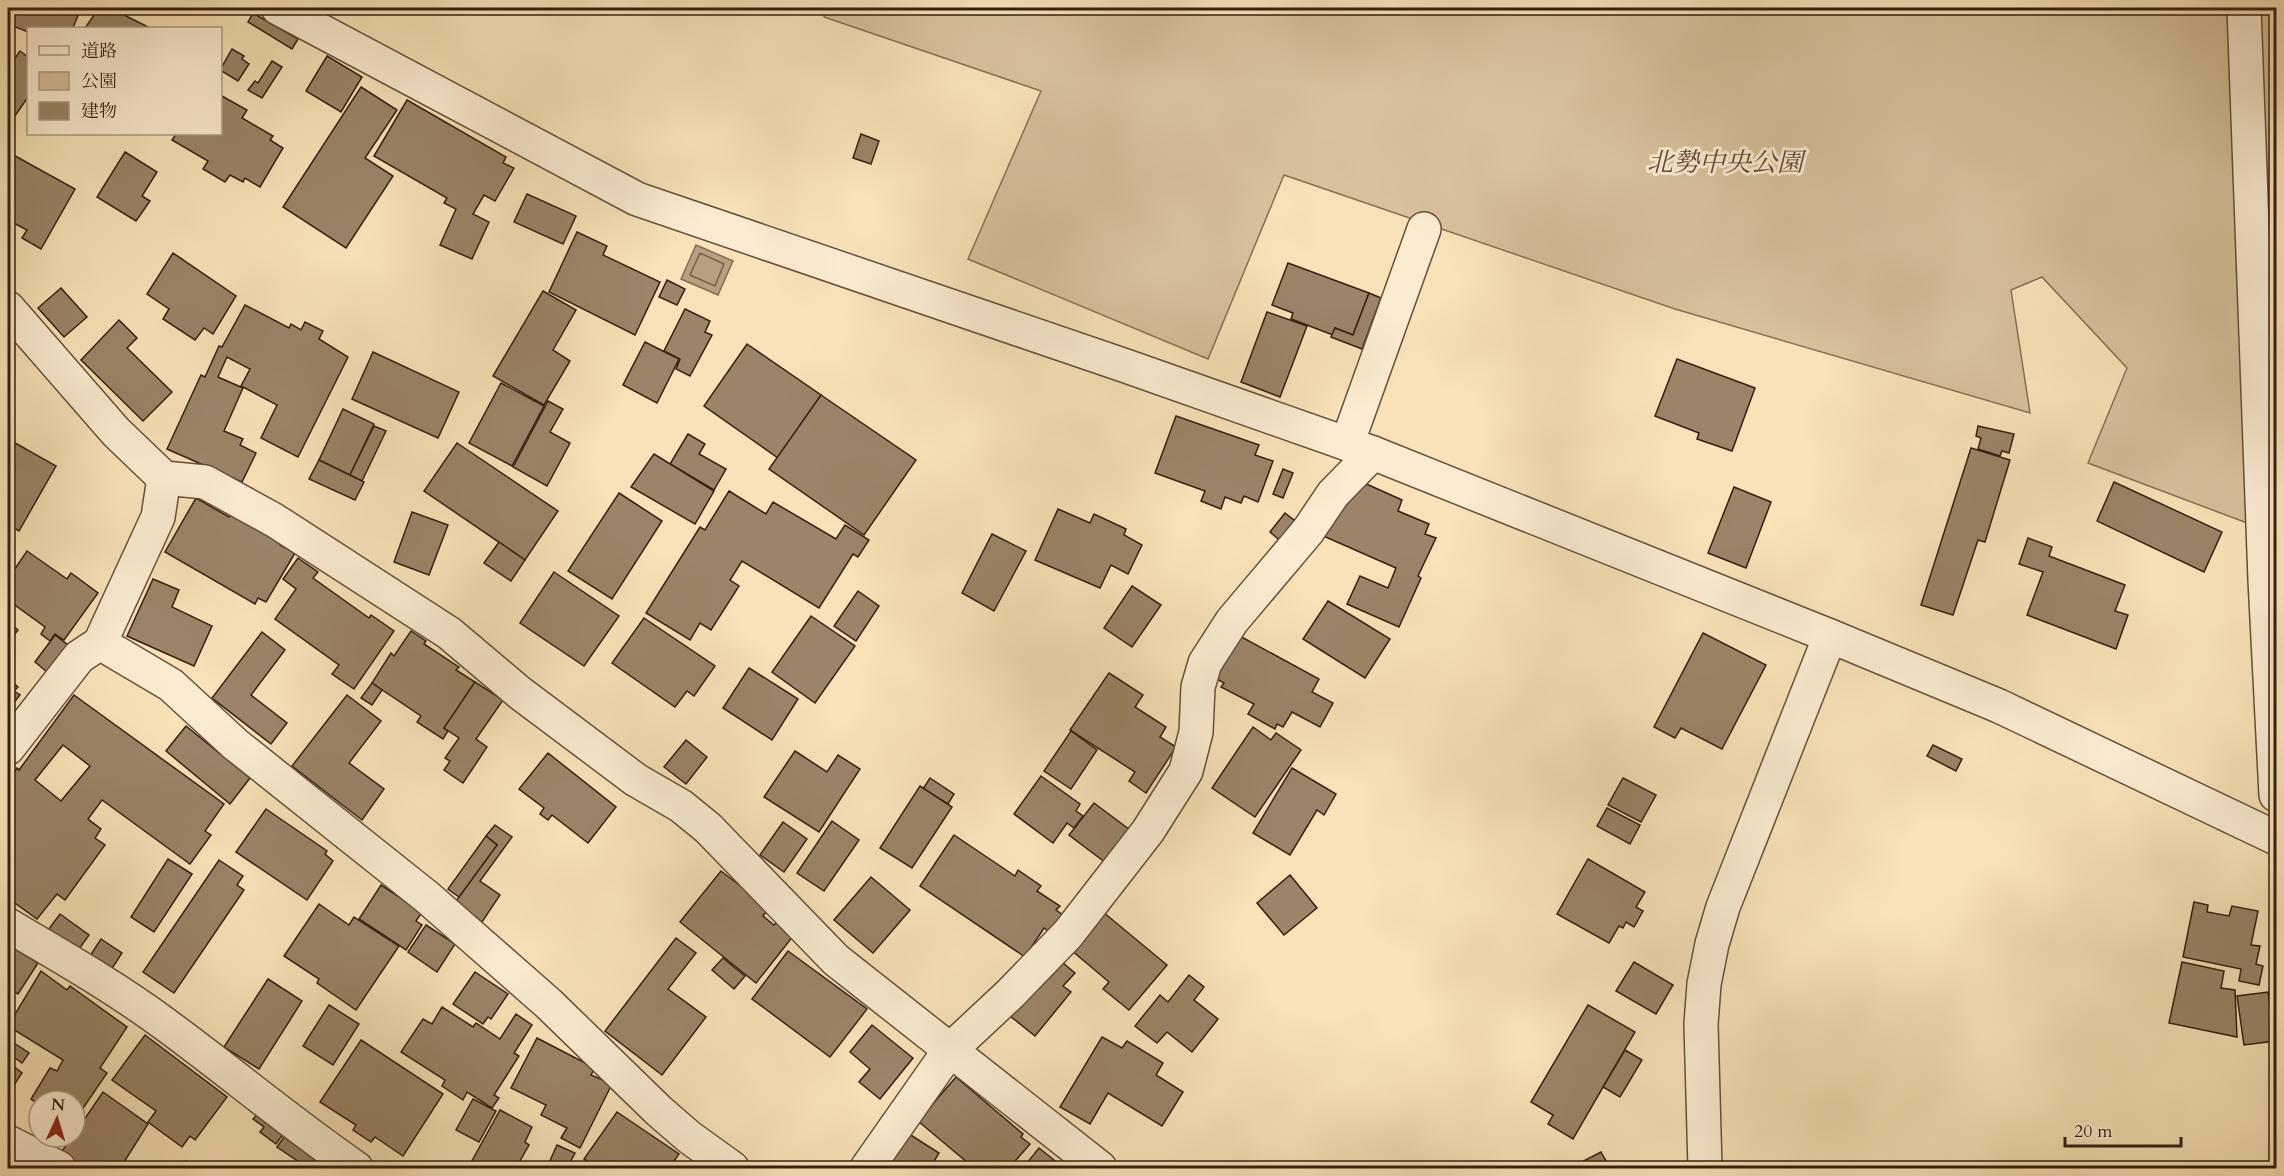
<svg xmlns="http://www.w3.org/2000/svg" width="2284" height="1176" font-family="Cardo,'Noto Serif JP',serif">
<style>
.green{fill:#d8c19c;stroke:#867057;stroke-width:1.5}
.water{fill:#b6a080;stroke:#826c54;stroke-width:1.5}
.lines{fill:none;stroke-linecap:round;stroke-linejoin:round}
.shore{stroke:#766049;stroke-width:1.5}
.building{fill:#9b8468;stroke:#351f12;stroke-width:1.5;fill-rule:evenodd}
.minor-casing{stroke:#66503c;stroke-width:36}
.minor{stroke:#fbecd1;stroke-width:33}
.labels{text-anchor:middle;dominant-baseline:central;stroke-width:6;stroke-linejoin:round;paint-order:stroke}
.park-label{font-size:26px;font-style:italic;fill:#5e4834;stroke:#fbecd1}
</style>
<rect width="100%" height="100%" fill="#f9e2b8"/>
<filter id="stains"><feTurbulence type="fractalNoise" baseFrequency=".00333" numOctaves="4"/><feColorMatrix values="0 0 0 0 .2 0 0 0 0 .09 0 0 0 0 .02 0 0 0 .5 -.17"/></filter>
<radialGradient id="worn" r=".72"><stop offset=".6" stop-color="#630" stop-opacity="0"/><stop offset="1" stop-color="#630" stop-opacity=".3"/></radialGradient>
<!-- green -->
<polygon class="green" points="825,8 2276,8 2276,518 2255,526 2088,463 2127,368 2042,277 2011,290 2030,413 1675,309 1284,175 1208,359 968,259 1041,91 824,17"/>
<!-- water -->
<polygon class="water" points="696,245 733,261 718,295 681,279"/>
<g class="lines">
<!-- shore -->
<polygon class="shore" points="700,253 724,264 715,286 690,275"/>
</g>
<!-- building -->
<g class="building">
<polygon points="8,8 81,8 73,28 28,28 28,32 8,24"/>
<polygon points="99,8 119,8 124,11 122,14 150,28 85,28"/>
<polygon points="253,13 298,39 292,49 248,22"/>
<polygon points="232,49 244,56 242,59 249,64 238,81 220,70"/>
<polygon points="20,51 28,57 28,97 15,116 8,110 8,68"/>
<polygon points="327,56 362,77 341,112 306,91"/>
<polygon points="272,61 282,67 262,98 248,90 255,81 258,83"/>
<polygon points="361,87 397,110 365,158 393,176 346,248 283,207"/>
<polygon points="220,95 247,110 242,118 273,136 270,140 283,148 260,187 245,178 243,182 230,175 225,182 203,169 208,161 172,140 176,134 220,134"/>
<polygon points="407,100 506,157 503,163 514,168 495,201 484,195 473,214 489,222 472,259 440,245 456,209 444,203 447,198 374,156"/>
<polygon points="861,134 879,141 871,164 853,158"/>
<polygon points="8,152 75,189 41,249 22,238 27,230 8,220"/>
<polygon points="125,152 157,172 142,196 150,201 136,221 97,197"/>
<polygon points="527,194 576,216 563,244 514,222"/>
<polygon points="577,232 607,246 603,255 660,282 635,335 549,292"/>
<polygon points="173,253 236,296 213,334 204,328 195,340 163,319 169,309 147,294"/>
<polygon points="1288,263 1369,293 1353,335 1335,328 1333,335 1291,319 1293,313 1272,305"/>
<polygon points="667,280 685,289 677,305 659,297"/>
<polygon points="61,288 87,317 64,337 38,308"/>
<polygon points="543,291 576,310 553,350 570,361 544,405 493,376"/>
<polygon points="1369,293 1381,298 1362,349 1331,337 1335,328 1353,335"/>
<polygon points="245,305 289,328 291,324 301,330 305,322 323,331 319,339 348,357 298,457 261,438 277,405 241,386 250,369 227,357 218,377 243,388 224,431 243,439 240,445 256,453 242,482 167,449 201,375 205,377 219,346 222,347"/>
<polygon points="685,309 710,321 705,332 712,335 690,376 676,369 680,359 664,351"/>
<polygon points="1267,312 1307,326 1280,397 1241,382"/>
<polygon points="119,320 137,338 127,348 172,392 143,421 81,360"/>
<polygon points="645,342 679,359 657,403 623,385"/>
<polygon points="747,344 821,395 778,458 704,406"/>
<polygon points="373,352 459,392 438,438 352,399"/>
<polygon points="1677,359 1755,388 1732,451 1697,439 1699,433 1655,416"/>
<polygon points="501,383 544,406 512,466 469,443"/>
<polygon points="821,395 916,460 864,535 769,469"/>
<polygon points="548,401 563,409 550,432 570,443 547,486 513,467"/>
<polygon points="343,409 374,424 350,475 319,460"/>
<polygon points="1176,416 1259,445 1255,455 1273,461 1258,502 1244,496 1241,503 1225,497 1221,509 1201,501 1205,491 1155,473"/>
<polygon points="374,426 386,431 362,481 350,475"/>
<polygon points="1978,426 2014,434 2009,453 2002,451 2000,456 1978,449 1981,438 1976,436"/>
<polygon points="688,434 705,444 699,454 726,469 714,490 670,464"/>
<polygon points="8,439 56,466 19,531 8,524"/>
<polygon points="457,443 558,511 525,560 424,491"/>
<polygon points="1971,448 2010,460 1985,542 1978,540 1953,615 1921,605"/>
<polygon points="654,454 714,491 695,524 631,487"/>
<polygon points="319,460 364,482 355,500 309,479"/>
<polygon points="1283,469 1293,473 1283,498 1273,494"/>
<polygon points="1362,482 1402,500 1398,511 1429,524 1425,534 1436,538 1418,576 1421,578 1399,627 1347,604 1360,576 1388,588 1396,568 1321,535"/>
<polygon points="2114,482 2222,532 2204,572 2097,521"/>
<polygon points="1734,487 1771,502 1746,568 1708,553"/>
<polygon points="729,491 766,514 773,502 836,539 845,525 869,540 858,557 853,554 819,608 742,561 730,580 739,586 711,630 700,623 690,640 646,613 700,527 705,530"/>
<polygon points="619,493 662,521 612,599 568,571"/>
<polygon points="196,498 229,517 231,514 281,543 280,545 295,553 266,602 258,598 255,604 165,552"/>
<polygon points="1058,509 1090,523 1094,514 1126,529 1124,535 1142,545 1128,574 1111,565 1100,588 1035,560"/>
<polygon points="412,512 448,525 429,575 394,562"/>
<polygon points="1285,513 1299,524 1284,544 1270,532"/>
<polygon points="992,534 1026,551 994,611 962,593"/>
<polygon points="2028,538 2052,547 2049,556 2125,585 2115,611 2128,615 2116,649 2027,615 2043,572 2019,564"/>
<polygon points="499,542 525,560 511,581 484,563"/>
<polygon points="27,551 67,579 71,573 98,593 64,640 55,634 50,641 41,634 45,627 8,600 8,579"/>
<polygon points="298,558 318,572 313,578 369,618 371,615 394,631 354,689 332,674 339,665 275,619 296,589 283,579"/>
<polygon points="554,572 619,616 584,666 520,623"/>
<polygon points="153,579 179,590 172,607 212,626 194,666 127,636"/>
<polygon points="1132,586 1161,605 1132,647 1104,628"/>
<polygon points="858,591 879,606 856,641 834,626"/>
<polygon points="1328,601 1390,639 1365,678 1303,639"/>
<polygon points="811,616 855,646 815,703 772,672"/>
<polygon points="644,618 715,666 694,696 687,691 675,707 612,663"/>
<polygon points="8,621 18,630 8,642"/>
<polygon points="411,631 426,641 424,644 459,667 456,670 475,682 444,728 448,731 443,739 417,722 421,716 372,683 391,653 394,656"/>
<polygon points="262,632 285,650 251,695 287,723 271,744 212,698"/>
<polygon points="1703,633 1766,665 1722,749 1681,728 1675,738 1654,727"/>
<polygon points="1236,634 1319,679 1312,692 1333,703 1320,727 1292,712 1283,727 1277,724 1275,729 1248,714 1254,704 1221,687 1224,683 1213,677"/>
<polygon points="55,635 68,645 47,672 35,662"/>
<polygon points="749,668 798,699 772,740 723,708"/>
<polygon points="1109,673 1143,695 1135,707 1166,727 1160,737 1176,747 1146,793 1129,781 1135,772 1070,730"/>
<polygon points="8,678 18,687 14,691 20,695 8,710"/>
<polygon points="475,682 503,700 476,739 487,747 463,783 444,770 450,761 445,758 459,738 444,728"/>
<polygon points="372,683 382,690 372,705 361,698"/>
<path d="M74 695 224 804 205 831 211 835 190 864 102 800 88 819 101 829 95 838 105 845 65 900 57 894 37 919 8 898V781L17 768 19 770ZM63 745 90 766 61 801 35 780Z"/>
<polygon points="347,695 381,721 349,763 384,789 362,820 292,766"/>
<polygon points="186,726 250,778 230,804 166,751"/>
<polygon points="1253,727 1271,740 1276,733 1301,750 1255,817 1212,788"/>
<polygon points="1071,731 1097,750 1071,789 1044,771"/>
<polygon points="686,740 707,757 686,784 664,767"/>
<polygon points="1933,745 1962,759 1956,771 1927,756"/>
<polygon points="795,751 827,772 838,755 860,769 819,832 764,797"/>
<polygon points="548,753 616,807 588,843 552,815 548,820 540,814 544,808 519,789"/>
<polygon points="1292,768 1336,794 1324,815 1317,810 1290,855 1253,833"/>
<polygon points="1041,776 1080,804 1076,811 1083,816 1074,828 1067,823 1053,843 1014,814"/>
<polygon points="930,778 954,794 948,804 923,789"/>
<polygon points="1623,778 1656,795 1641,822 1608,805"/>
<polygon points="920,786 952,807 912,868 880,848"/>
<polygon points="1094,803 1130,830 1106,863 1069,835"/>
<polygon points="1607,808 1640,825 1630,844 1597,826"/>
<polygon points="266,809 327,851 325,854 333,861 307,900 236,852"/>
<polygon points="832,821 859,840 824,891 797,873"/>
<polygon points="783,822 807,839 784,872 760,855"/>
<polygon points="495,825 512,837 480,881 500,895 482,922 456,901 497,845 486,836"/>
<polygon points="954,835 1015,876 1018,870 1041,886 1037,891 1060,906 1056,910 1063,915 1051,933 1044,928 1025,957 920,886"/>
<polygon points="486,836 497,845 459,897 448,889"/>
<polygon points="168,859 192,874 154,932 131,917"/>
<polygon points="1588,859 1645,892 1636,907 1643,911 1634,927 1626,922 1623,928 1619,926 1609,943 1557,914"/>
<polygon points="219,860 243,876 237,885 244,890 174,993 143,972"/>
<polygon points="721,871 769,908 763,916 774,925 777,922 794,935 756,983 680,922"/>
<polygon points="1290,875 1317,908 1284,935 1257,903"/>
<polygon points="871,877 910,910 873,953 834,920"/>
<polygon points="381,885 422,912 416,921 422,925 406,950 359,919"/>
<polygon points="2194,902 2208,905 2207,912 2229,916 2232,906 2258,911 2251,945 2260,946 2256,964 2263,966 2259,985 2239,981 2241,969 2183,957"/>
<polygon points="319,904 349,925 354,917 399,946 356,1010 317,983 319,979 284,956"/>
<polygon points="1103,912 1167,965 1129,1010 1103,989 1109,982 1071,950"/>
<polygon points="60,914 89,935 77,952 48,930"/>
<polygon points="426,925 455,944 437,972 408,952"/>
<polygon points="676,938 696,953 668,989 706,1017 662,1075 605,1031"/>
<polygon points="101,939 122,953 109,973 88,959"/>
<polygon points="8,944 38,963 18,994 10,989 8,990"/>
<polygon points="788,951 867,1009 830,1057 752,999"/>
<polygon points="723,958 745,976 734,989 712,970"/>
<polygon points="1062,962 1075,973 1063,986 1071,992 1035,1036 1010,1016 1046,972 1051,976"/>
<polygon points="1634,962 1673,985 1656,1014 1616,991"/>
<polygon points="2182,962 2224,971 2221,988 2235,990 2237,1037 2169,1023"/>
<polygon points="41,971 67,990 70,986 127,1027 100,1068 107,1073 75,1120 75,1101 39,1101 39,1105 31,1099 50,1068 57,1071 63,1060 8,1026"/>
<polygon points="475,972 508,994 491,1019 488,1017 483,1024 453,1004"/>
<polygon points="1189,975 1204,987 1194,1000 1218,1019 1192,1052 1167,1032 1157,1043 1135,1026 1160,995 1168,1002"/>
<polygon points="268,979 302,1001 259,1069 224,1047"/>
<polygon points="2268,992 2275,1041 2244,1045 2237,996"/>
<polygon points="329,1005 359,1024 333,1065 303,1046"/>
<polygon points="1588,1005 1635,1032 1573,1139 1548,1124 1553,1115 1531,1102"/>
<polygon points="442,1007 473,1027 476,1023 500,1039 516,1014 532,1025 514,1053 519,1056 494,1095 499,1098 492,1108 467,1092 463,1100 442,1086 445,1080 401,1052 423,1019 432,1024"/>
<polygon points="872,1025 913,1058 880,1099 859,1082 870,1069 850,1052"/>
<polygon points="145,1035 227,1097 195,1140 190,1136 182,1147 148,1122 156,1111 112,1080"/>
<polygon points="1102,1037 1122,1048 1127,1041 1163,1063 1156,1075 1183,1092 1162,1126 1108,1093 1090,1124 1060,1107"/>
<polygon points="537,1038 595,1068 591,1075 612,1084 580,1148 561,1138 567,1128 541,1115 546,1105 511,1088"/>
<polygon points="8,1039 29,1053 22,1063 8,1053"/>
<polygon points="361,1040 443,1094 403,1156 375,1137 371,1142 353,1130 356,1125 320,1102"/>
<polygon points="1625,1050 1642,1060 1620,1097 1603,1087"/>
<polygon points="8,1062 22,1073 8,1094"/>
<polygon points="956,1077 1023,1134 1021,1137 1030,1144 1009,1168 974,1168 918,1121"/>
<polygon points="103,1092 148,1124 124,1162 133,1168 81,1168 60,1154 72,1137 75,1137 75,1133"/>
<polygon points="473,1099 496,1111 479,1142 456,1130"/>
<polygon points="500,1110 532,1127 525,1142 529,1145 516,1168 468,1168"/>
<polygon points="617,1112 679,1154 669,1168 598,1168 584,1159"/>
<polygon points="258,1114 284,1133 276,1144 260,1132 264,1127 253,1119"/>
<polygon points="906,1132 939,1153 930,1168 884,1168"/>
<polygon points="284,1137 318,1161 313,1168 308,1168 277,1147"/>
<polygon points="557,1145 575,1153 567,1168 555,1168 548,1165"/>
<polygon points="1039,1148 1064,1168 1023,1168"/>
<polygon points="1601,1152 1610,1168 1573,1168 1572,1167"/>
<polygon points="8,1155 28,1168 8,1168"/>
<polygon points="186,1161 196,1168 181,1168"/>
<polygon points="687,1162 698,1168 683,1168"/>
</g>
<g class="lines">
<!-- minor casing -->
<g class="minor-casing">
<g id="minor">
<polyline points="278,8 637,199 1126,366 1373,453 1830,636 1999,706 2276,838"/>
<polyline points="2244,8 2265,580 2276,795"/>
<polyline points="8,308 116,432 164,478 205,482 274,520 449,633 520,693 636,780 681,806 708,828 836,960 1100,1168"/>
<polyline points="1347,444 1424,229"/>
<polyline points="100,643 171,685 235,744 427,897 549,1004 659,1111 689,1137 732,1168"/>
<polyline points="8,748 79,657 100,643 158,517 164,478"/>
<path d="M8 925C60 956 113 986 162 1022 228 1070 289 1122 356 1168"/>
<polyline points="8,1142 59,1168"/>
<polyline points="867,1168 949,1051 1010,994 1068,934 1148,831 1186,771 1196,732 1198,687 1205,663 1232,621 1308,531 1333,494 1373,453"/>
<polyline points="1705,1168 1701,1024 1704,984 1712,944 1723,907 1830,636"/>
</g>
</g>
<!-- minor -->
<use href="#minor" class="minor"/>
</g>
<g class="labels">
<!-- park labels -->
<g class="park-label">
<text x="1725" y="162">北勢中央公園</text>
</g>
</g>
<!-- margin -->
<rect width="2284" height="1176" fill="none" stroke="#f9e2b8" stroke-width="30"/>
<rect x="9" y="9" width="2266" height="1158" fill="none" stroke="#351f12" stroke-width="3"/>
<rect x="15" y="15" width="2254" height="1146" fill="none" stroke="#351f12" stroke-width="1.5"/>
<!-- legend -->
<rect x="27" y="27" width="195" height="108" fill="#fbecd1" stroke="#ac9a85" stroke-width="1.5"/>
<rect x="39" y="46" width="30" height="9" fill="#fbecd1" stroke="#ac9a85" stroke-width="1.5"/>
<text x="81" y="57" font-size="18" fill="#351f12">道路</text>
<rect x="39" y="72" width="30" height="18" fill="#d8c19c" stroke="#ac9a85" stroke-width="1.5"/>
<text x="81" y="87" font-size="18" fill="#351f12">公園</text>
<rect x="39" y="102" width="30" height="18" fill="#9b8468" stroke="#ac9a85" stroke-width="1.5"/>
<text x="81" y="117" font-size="18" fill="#351f12">建物</text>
<!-- north arrow -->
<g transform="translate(57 1119) rotate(4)"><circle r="28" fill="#fbecd1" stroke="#ac9a85" stroke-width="1.5"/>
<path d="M0-4.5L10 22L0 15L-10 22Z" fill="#8f2418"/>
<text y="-9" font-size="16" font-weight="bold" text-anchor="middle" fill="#351f12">N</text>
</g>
<!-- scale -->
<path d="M2065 1137v9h116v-9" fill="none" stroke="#351f12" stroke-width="3"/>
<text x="2074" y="1137" font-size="18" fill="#351f12" stroke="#fbecd1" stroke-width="4.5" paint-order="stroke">20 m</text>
<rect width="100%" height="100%" filter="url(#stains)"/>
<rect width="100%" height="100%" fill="url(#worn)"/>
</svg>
